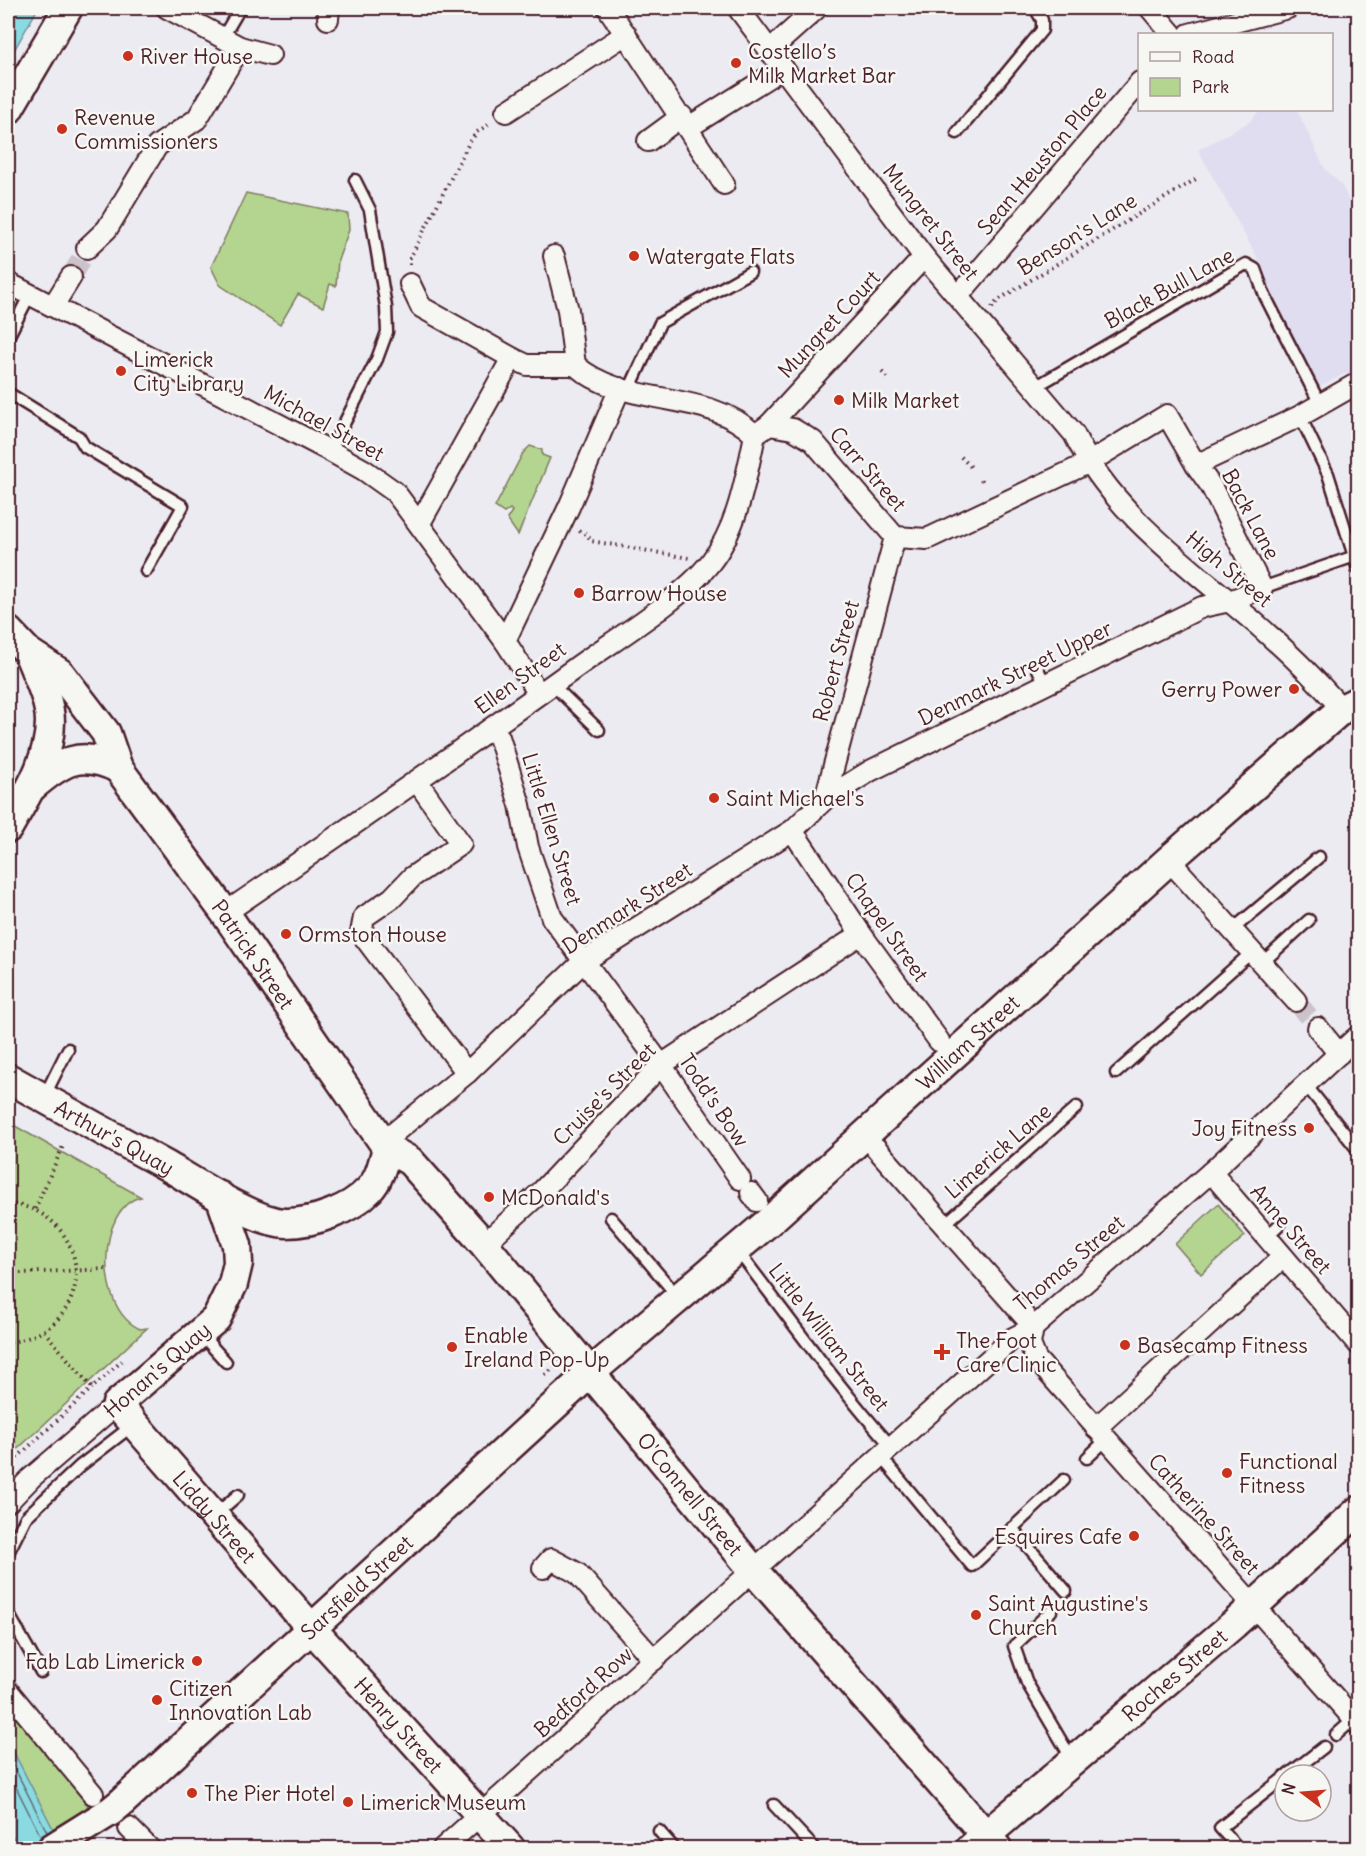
<svg xmlns="http://www.w3.org/2000/svg" width="1366" height="1856" font-family="Delius,sans-serif">
<style>
.built{fill:#e0ddf1}
.green{fill:#b3d590;stroke:#7e7a5e;stroke-width:1.5}
.water{fill:#89dae1;stroke:#708f98;stroke-width:1.5}
.lines{fill:none;stroke-linecap:round;stroke-linejoin:round}
.shore{stroke:#636a74;stroke-width:1.5}
.street-tunnel{stroke:#ccc2ca;stroke-width:20;stroke-dasharray:20 10;stroke-linecap:butt}
.lane-casing{stroke:#4a1f2b;stroke-width:15}
.street-casing{stroke:#4a1f2b;stroke-width:24}
.secondary-casing{stroke:#4a1f2b;stroke-width:33}
.path{stroke:#4a1f2b;stroke-width:4;stroke-dasharray:1.5 4.5;stroke-linecap:butt}
.lane{stroke:#f6f6f2;stroke-width:10}
.street{stroke:#f6f6f2;stroke-width:20}
.secondary{stroke:#f6f6f2;stroke-width:28}
.secondary-bridge-casing{stroke:#4a1f2b;stroke-width:33;stroke-linecap:butt}
.secondary-bridge{stroke:#f6f6f2;stroke-width:28}
.poi-dot{fill:#c8321e;stroke:#f6f6f2;stroke-width:2}
.labels{text-anchor:middle;dominant-baseline:central;stroke-width:5;stroke-linejoin:round;paint-order:stroke}
.poi-label{font-size:21px;fill:#4a1f2b;stroke:#f6f6f2;text-anchor:start}
.street-label{font-size:21px;fill:#4a1f2b;stroke:#f6f6f2}
</style>
<rect width="100%" height="100%" fill="#ecebf2"/>
<filter id="ink" filterUnits="userSpaceOnUse"><feTurbulence type="fractalNoise" baseFrequency=".0167" numOctaves="2"/><feDisplacementMap in="SourceGraphic" scale="12" xChannelSelector="R" yChannelSelector="G"/><feConvolveMatrix kernelMatrix="1 2 1 2 8 2 1 2 1" color-interpolation-filters="sRGB"/></filter>
<g filter="url(#ink)">
<!-- built -->
<polygon class="built" points="1260,110 1297,110 1325,169 1341,184 1358,219 1358,374 1350,378 1347,373 1318,387 1277,305 1264,270 1198,150 1249,122"/>
<!-- green -->
<g class="green">
<polygon points="246,193 348,214 349,230 338,260 336,286 330,284 323,307 298,294 280,325 220,285 211,267"/>
<polygon points="530,446 542,450 542,455 550,458 518,535 507,519 512,511 510,509 504,513 495,507 523,453"/>
<path d="M8 1122 141 1197C98 1206 93 1308 140 1329L147 1328 8 1458Z"/>
<polygon points="1218,1204 1245,1236 1201,1274 1175,1244"/>
<polygon points="8,1707 43,1751 89,1801 86,1810 52,1829 8,1745"/>
</g>
<!-- water -->
<g class="water">
<polygon points="8,8 38,8 8,61"/>
<polygon points="8,1741 63,1848 18,1848 8,1828"/>
</g>
<g class="lines">
<!-- shore -->
<g class="shore">
<polyline points="8,1755 47,1832"/>
<polyline points="8,1771 41,1837"/>
</g>
<!-- street-tunnel -->
<g class="street-tunnel">
<polyline points="71,277 87,248"/>
<polyline points="1296,1001 1318,1028"/>
</g>
<!-- lane casing -->
<g class="lane-casing">
<g id="lane">
<polyline points="223,37 240,8"/>
<polyline points="957,133 1042,30 1042,20 1035,8"/>
<polyline points="8,337 30,294"/>
<polyline points="1035,387 1246,264 1255,269 1265,296 1320,404"/>
<polyline points="629,390 660,323 750,272"/>
<polyline points="8,393 79,437 85,447 183,506 146,571"/>
<polyline points="1300,416 1328,474 1358,569"/>
<polyline points="330,451 377,359 387,332 386,307 370,210 355,180"/>
<polyline points="1262,588 1355,556"/>
<polyline points="1037,667 1045,684"/>
<polyline points="553,685 599,730"/>
<polyline points="1232,930 1319,857"/>
<polyline points="1262,963 1309,920"/>
<polyline points="1116,1073 1252,952"/>
<polyline points="1305,1084 1358,1150"/>
<polyline points="44,1097 68,1049"/>
<polyline points="611,1218 679,1298"/>
<polyline points="945,1224 1077,1107"/>
<polyline points="1266,1237 1280,1224"/>
<path d="M737 1250C788 1316 836 1385 892 1447"/>
<polyline points="200,1333 226,1362"/>
<polyline points="882,1458 972,1566 1064,1480"/>
<polyline points="1087,1458 1106,1440"/>
<polyline points="215,1515 238,1495"/>
<polyline points="1012,1528 1066,1591"/>
<polyline points="8,1553 26,1517 80,1466 133,1425"/>
<polyline points="1051,1611 1014,1646 1027,1683 1073,1761"/>
<polyline points="8,1613 41,1672"/>
<polyline points="1336,1735 1354,1719"/>
<polyline points="1288,1775 1324,1747"/>
<polyline points="774,1805 814,1848"/>
<polyline points="659,1831 674,1848"/>
<polyline points="1238,1848 1220,1828 1285,1777"/>
</g>
</g>
<!-- street casing -->
<g class="street-casing">
<g id="street">
<polyline points="167,8 240,47 270,55"/>
<polyline points="608,8 724,184"/>
<path d="M738 8 924 257 1074 434C1107 503 1171 553 1229 601 1270 634 1307 669 1342 709"/>
<polyline points="1150,8 1172,34"/>
<polyline points="328,19 329,8"/>
<polyline points="1189,34 1288,8"/>
<polyline points="769,51 817,8"/>
<polyline points="506,112 626,34"/>
<polyline points="689,127 783,68"/>
<polyline points="648,141 682,116"/>
<polyline points="87,248 107,229 157,146 197,119 240,47"/>
<polyline points="554,256 568,310 575,365"/>
<polyline points="8,283 330,451 364,470 395,492 505,641 539,694"/>
<path d="M410 284 421 307 512 358 527 365H575C625 409 707 388 755 435"/>
<polyline points="958,296 1140,82"/>
<polyline points="53,306 71,277"/>
<polyline points="769,425 793,429 813,441 895,537"/>
<polyline points="420,523 512,358"/>
<polyline points="895,537 927,539 1088,463 1167,415 1196,465 1300,416 1358,383"/>
<polyline points="505,641 569,507 620,388"/>
<polyline points="499,737 520,805 528,847 552,918 661,1065 740,1179"/>
<polyline points="417,781 461,844 412,877 392,898 364,917 361,933 467,1073"/>
<polyline points="825,799 895,537"/>
<polyline points="798,839 861,934 939,1041"/>
<polyline points="1169,860 1296,1001"/>
<path d="M225 913C342 833 459 752 574 669 614 640 681 600 710 563 738 528 746 477 755 435L769 425 924 257"/>
<polyline points="1318,1028 1339,1054"/>
<polyline points="383,1142 467,1073 584,961 793,830 825,799 870,771 1202,607 1230,601 1262,588 1211,486 1196,465"/>
<polyline points="876,1148 1025,1317"/>
<polyline points="1211,1172 1358,1344"/>
<polyline points="751,1193 757,1201"/>
<polyline points="484,1244 542,1191 661,1065 861,934"/>
<polyline points="1033,1328 1030,1344 1036,1359 1358,1724"/>
<polyline points="1096,1428 1283,1257"/>
<polyline points="8,1502 31,1478 117,1404"/>
<polyline points="543,1568 551,1559 577,1573 654,1660"/>
<polyline points="8,1691 93,1794"/>
<polyline points="129,1828 149,1848"/>
<polyline points="443,1848 1013,1338 1033,1328 1211,1172 1358,1036"/>
</g>
</g>
<!-- secondary casing -->
<g class="secondary-casing">
<g id="secondary">
<polyline points="8,110 68,8"/>
<path id="s1" d="M8 631 28 652 60 673 106 733 118 768 225 913 387 1148 410 1161 484 1244 754 1571 997 1848"/>
<path d="M32 787C62 761 80 750 118 768"/>
<path d="M8 828C26 796 50 760 50 722 50 699 36 673 28 652"/>
<path id="s2" d="M8 1078C61 1108 114 1137 167 1166 195 1182 256 1223 286 1223 314 1223 350 1210 369 1190 380 1179 383 1162 387 1148"/>
<path id="s3" d="M220 1196 237 1245 238 1263 233 1284 216 1319 117 1404 312 1629 510 1848"/>
<path id="s4" d="M122 1802 590 1373 772 1219 1169 860 1342 709 1358 701"/>
<polyline points="52,1848 111,1811"/>
<path id="s5" d="M971 1848 1234 1624 1358 1511"/>
</g>
</g>
<!-- path -->
<g class="path">
<polyline points="410,265 410,258 469,143 477,132 491,123"/>
<polyline points="992,308 998,300 1196,179"/>
<polyline points="882,372 889,379"/>
<polyline points="961,457 971,467"/>
<polyline points="981,480 983,484"/>
<polyline points="579,531 587,534 591,541 689,558"/>
<path d="M8 1204C66 1206 99 1276 57 1320 44 1334 26 1339 8 1343"/>
<polyline points="35,1209 63,1146"/>
<polyline points="20,1273 106,1269"/>
<polyline points="44,1331 92,1388 122,1361"/>
<polyline points="545,1375 556,1366"/>
<polyline points="8,1466 92,1388"/>
</g>
<!-- lane -->
<use href="#lane" class="lane"/>
<!-- street -->
<use href="#street" class="street"/>
<!-- secondary -->
<use href="#secondary" class="secondary"/>
<!-- secondary-bridge casing -->
<g class="secondary-bridge-casing">
<polyline id="secondary-bridge" points="111,1811 122,1802"/>
</g>
<!-- secondary-bridge -->
<use href="#secondary-bridge" class="secondary-bridge"/>
</g>
</g>
<!-- markers -->
<g class="poi-dot">
<circle cx="128" cy="56" r="6"/>
<circle cx="736" cy="63" r="6"/>
<circle cx="62" cy="129" r="6"/>
<circle cx="634" cy="256" r="6"/>
<circle cx="121" cy="371" r="6"/>
<circle cx="839" cy="400" r="6"/>
<circle cx="579" cy="593" r="6"/>
<circle cx="1294" cy="689" r="6"/>
<circle cx="714" cy="798" r="6"/>
<circle cx="286" cy="934" r="6"/>
<circle cx="1309" cy="1128" r="6"/>
<circle cx="489" cy="1197" r="6"/>
<circle cx="1125" cy="1345" r="6"/>
<circle cx="452" cy="1347" r="6"/>
<path d="M939 1343h6v6h6v6h-6v6h-6v-6h-6v-6h6z"/>
<circle cx="1227" cy="1473" r="6"/>
<circle cx="1134" cy="1536" r="6"/>
<circle cx="976" cy="1615" r="6"/>
<circle cx="197" cy="1661" r="6"/>
<circle cx="157" cy="1700" r="6"/>
<circle cx="192" cy="1793" r="6"/>
<circle cx="348" cy="1802" r="6"/>
</g>
<g class="labels">
<!-- poi labels -->
<g class="poi-label">
<text x="748" y="51">Costello’s<tspan x="748" dy="24">Milk Market Bar</tspan></text>
<text x="140" y="56">River House</text>
<text x="74" y="117">Revenue<tspan x="74" dy="24">Commissioners</tspan></text>
<text x="646" y="256">Watergate Flats</text>
<text x="133" y="359">Limerick<tspan x="133" dy="24">City Library</tspan></text>
<text x="851" y="400">Milk Market</text>
<text x="591" y="593">Barrow House</text>
<text x="1282" y="689" text-anchor="end">Gerry Power</text>
<text x="726" y="798">Saint Michael's</text>
<text x="298" y="934">Ormston House</text>
<text x="1297" y="1128" text-anchor="end">Joy Fitness</text>
<text x="501" y="1197">McDonald's</text>
<text x="464" y="1335">Enable<tspan x="464" dy="24">Ireland Pop-Up</tspan></text>
<text x="956" y="1340">The Foot<tspan x="956" dy="24">Care Clinic</tspan></text>
<text x="1137" y="1345">Basecamp Fitness</text>
<text x="1239" y="1461">Functional<tspan x="1239" dy="24">Fitness</tspan></text>
<text x="1122" y="1536" text-anchor="end">Esquires Cafe</text>
<text x="988" y="1603">Saint Augustine's<tspan x="988" dy="24">Church</tspan></text>
<text x="185" y="1661" text-anchor="end">Fab Lab Limerick</text>
<text x="169" y="1688">Citizen<tspan x="169" dy="24">Innovation Lab</tspan></text>
<text x="204" y="1793">The Pier Hotel</text>
<text x="360" y="1802">Limerick Museum</text>
</g>
<!-- street labels -->
<g class="street-label">
<text transform="translate(1042 160) rotate(-50)">Sean Heuston Place</text>
<text transform="translate(931 222) rotate(52)">Mungret Street</text>
<text transform="translate(1077 234) rotate(-32)">Benson's Lane</text>
<text transform="translate(1169 288) rotate(-29)">Black Bull Lane</text>
<text transform="translate(829 324) rotate(-47)">Mungret Court</text>
<text transform="translate(324 423) rotate(29)">Michael Street</text>
<text transform="translate(868 469) rotate(49)">Carr Street</text>
<text transform="translate(1251 514) rotate(62)">Back Lane</text>
<text transform="translate(1229 569) rotate(40)">High Street</text>
<text transform="translate(836 661) rotate(-75)">Robert Street</text>
<text transform="translate(1015 673) rotate(-26)">Denmark Street Upper</text>
<text transform="translate(520 678) rotate(-36)">Ellen Street</text>
<text transform="translate(552 829) rotate(73)">Little Ellen Street</text>
<text transform="translate(627 908) rotate(-33)">Denmark Street</text>
<text transform="translate(887 927) rotate(55)">Chapel Street</text>
<text stroke="none"><textPath href="#s1" startOffset="410">Patrick Street</textPath></text>
<text stroke="none"><textPath href="#s4" startOffset="1137">William Street</textPath></text>
<text transform="translate(604 1094) rotate(-45)">Cruise's Street</text>
<text transform="translate(714 1100) rotate(56)">Todd's Bow</text>
<text stroke="none"><textPath href="#s2" startOffset="122">Arthur's Quay</textPath></text>
<text transform="translate(998 1151) rotate(-41)">Limerick Lane</text>
<text transform="translate(1291 1229) rotate(49)">Anne Street</text>
<text transform="translate(1069 1263) rotate(-40)">Thomas Street</text>
<text transform="translate(829 1337) rotate(52)">Little William Street</text>
<text transform="translate(157 1370) rotate(-41)">Honan's Quay</text>
<text stroke="none"><textPath href="#s1" startOffset="1107">O'Connell Street</textPath></text>
<text transform="translate(1204 1514) rotate(48)">Catherine Street</text>
<text stroke="none"><textPath href="#s3" startOffset="410">Liddy Street</textPath></text>
<text stroke="none"><textPath href="#s4" startOffset="318">Sarsfield Street</textPath></text>
<text stroke="none"><textPath href="#s5" startOffset="267">Roches Street</textPath></text>
<text transform="translate(583 1692) rotate(-42)">Bedford Row</text>
<text stroke="none"><textPath href="#s3" startOffset="688">Henry Street</textPath></text>
</g>
</g>
<!-- margin -->
<rect width="1366" height="1856" fill="none" stroke="#f6f6f2" stroke-width="30"/>
<rect x="15" y="15" width="1336" height="1826" fill="none" stroke="#4a1f2b" stroke-width="2" filter="url(#ink)"/>
<!-- legend -->
<rect x="1138" y="33" width="195" height="78" fill="#f6f6f2" stroke="#b1a0a2" stroke-width="1.5"/>
<rect x="1150" y="52" width="30" height="9" fill="#f6f6f2" stroke="#b1a0a2" stroke-width="1.5"/>
<text x="1192" y="63" font-size="18" fill="#4a1f2b">Road</text>
<rect x="1150" y="78" width="30" height="18" fill="#b3d590" stroke="#b1a0a2" stroke-width="1.5"/>
<text x="1192" y="93" font-size="18" fill="#4a1f2b">Park</text>
<!-- north arrow -->
<g transform="translate(1303 1793) rotate(286)"><circle r="28" fill="#f6f6f2" stroke="#b1a0a2" stroke-width="1.5"/>
<path d="M0-4.5L10 22L0 15L-10 22Z" fill="#c8321e"/>
<text y="-9" font-size="16" font-weight="bold" text-anchor="middle" fill="#4a1f2b">N</text>
</g>
</svg>
